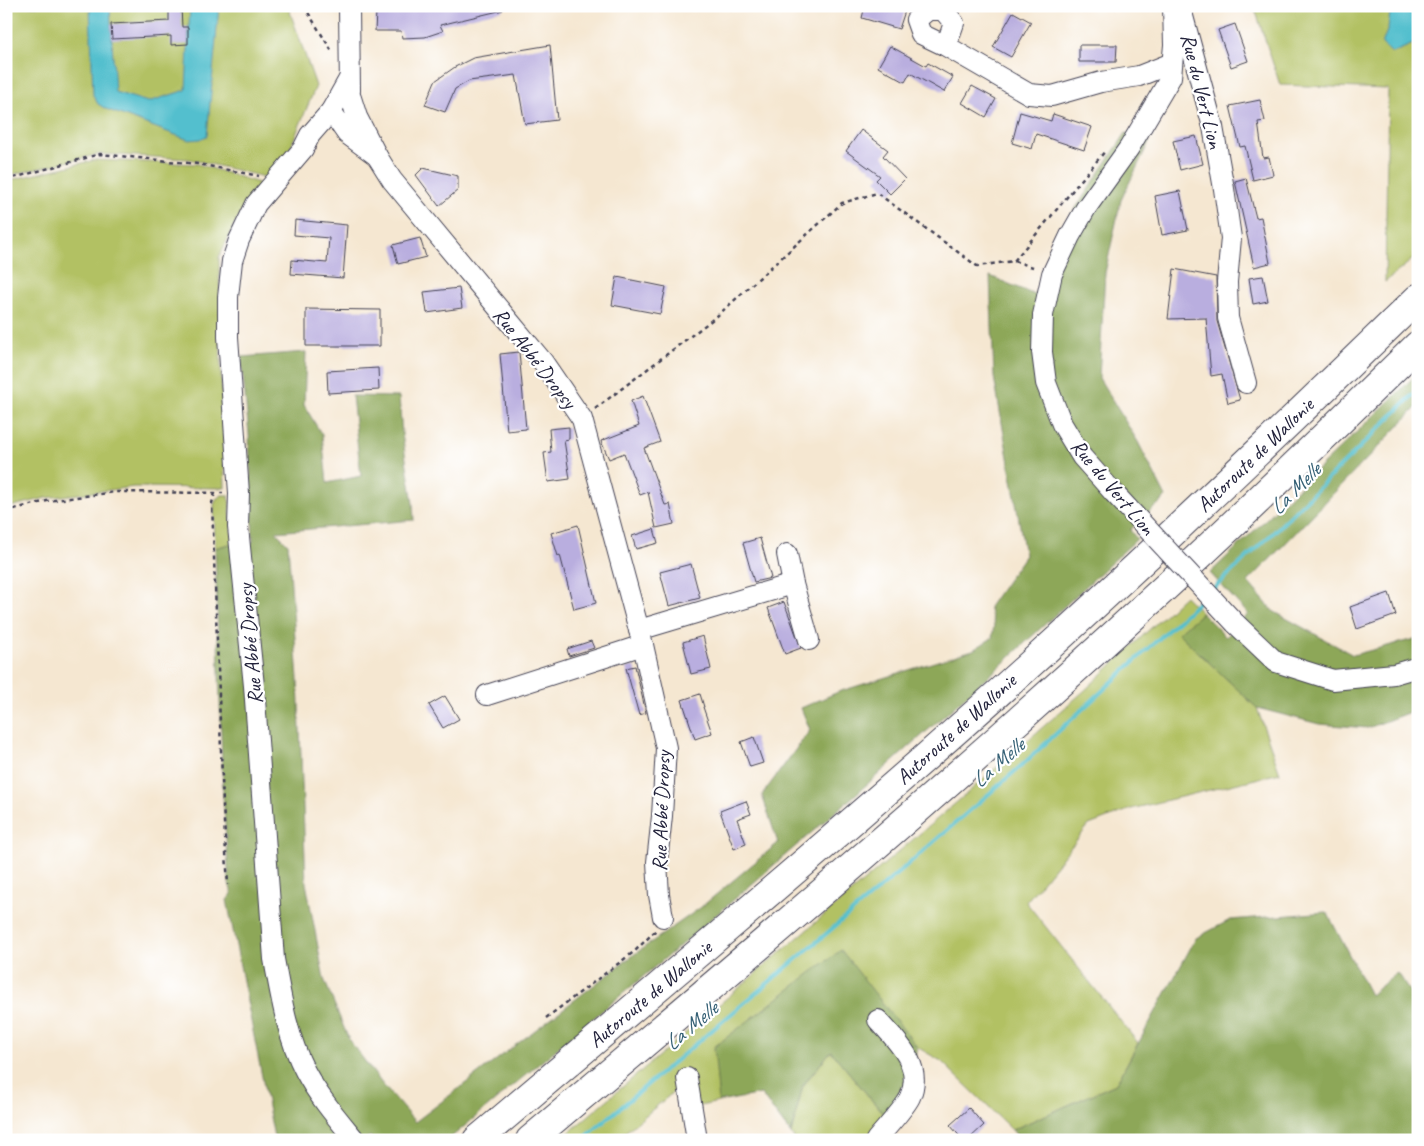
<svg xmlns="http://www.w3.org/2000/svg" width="1424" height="1146" font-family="Caveat,sans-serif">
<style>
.green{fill:#b2c163;stroke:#6a724f}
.forest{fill:#8da759;stroke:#58644a}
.water{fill:#53bfce;stroke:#3a7084}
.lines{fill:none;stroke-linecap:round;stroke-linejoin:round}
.stream{stroke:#53bfce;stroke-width:4}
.building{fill:#b9aedf}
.minor-casing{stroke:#424052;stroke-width:22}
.highway-casing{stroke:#424052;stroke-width:30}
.path{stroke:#424052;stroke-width:2.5;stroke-dasharray:4 4;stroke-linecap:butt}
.minor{stroke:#fff;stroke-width:20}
.highway{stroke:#fff;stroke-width:28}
.minor-bridge-casing{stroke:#424052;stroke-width:22;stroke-linecap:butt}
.minor-bridge{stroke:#fff;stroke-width:20}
.labels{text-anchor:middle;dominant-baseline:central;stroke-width:4.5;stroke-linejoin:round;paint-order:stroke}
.street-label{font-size:21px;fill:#22223b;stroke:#fff}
.water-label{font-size:22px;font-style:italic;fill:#366176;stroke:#fff}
</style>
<rect width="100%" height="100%" fill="#fff"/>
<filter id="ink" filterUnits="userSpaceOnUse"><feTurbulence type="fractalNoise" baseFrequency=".02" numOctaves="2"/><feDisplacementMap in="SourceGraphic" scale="10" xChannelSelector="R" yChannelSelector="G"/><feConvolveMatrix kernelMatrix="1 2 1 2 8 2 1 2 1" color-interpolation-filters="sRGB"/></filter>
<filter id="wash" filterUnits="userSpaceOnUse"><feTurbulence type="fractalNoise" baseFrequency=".0096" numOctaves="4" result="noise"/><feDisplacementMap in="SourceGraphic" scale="20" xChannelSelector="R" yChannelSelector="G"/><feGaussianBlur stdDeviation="1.12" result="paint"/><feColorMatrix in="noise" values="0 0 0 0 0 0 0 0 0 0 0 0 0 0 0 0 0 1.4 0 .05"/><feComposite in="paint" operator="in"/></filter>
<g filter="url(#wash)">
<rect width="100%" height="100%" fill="#f5e7d1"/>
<!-- green -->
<g class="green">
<polygon points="6,6 288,6 316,86 277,180 189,159 100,154 6,176"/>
<polygon points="1254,6 1418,6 1418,255 1385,282 1388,89 1280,85"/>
<polygon points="95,160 198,164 259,183 237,220 219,257 221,373 225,488 134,487 46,498 6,508 6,181"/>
<polygon points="222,495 229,495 233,543 215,548 214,505 216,499"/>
<polygon points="1185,596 1202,613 1179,633 1257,708 1280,773 1131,809 1089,825 1026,902 1138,1043 1116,1084 1012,1130 941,1061 917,1047 841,951 715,1047 719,1102 681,1110 676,1090 616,1140 560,1140 957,802 1084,691"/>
<polygon points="831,1051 885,1116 865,1140 795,1140 791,1134 803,1085"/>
</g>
<!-- forest -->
<g class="forest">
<polygon points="1126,133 1150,140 1121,200 1105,273 1099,378 1138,442 1166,497 1130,530 1137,539 998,668 855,795 700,929 448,1140 373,1140 370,1136 365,1140 276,1140 274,1137 227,900 232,894 229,883 223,795 215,548 233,543 253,542 249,434 241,357 306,352 304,405 322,435 327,483 361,476 352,396 399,397 402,434 413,503 414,520 276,532 288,544 298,679 306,883 324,979 349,1040 383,1085 415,1122 636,953 700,908 778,843 762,795 810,730 801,708 838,692 973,650 992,638 994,625 989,607 1025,555 994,377 990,276 1035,295 1059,233"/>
<polygon points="1418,373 1418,406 1248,582 1273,611 1353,655 1418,638 1418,709 1368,728 1319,724 1257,708 1178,633 1202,613 1226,637 1248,614 1210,573"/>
<polygon points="1327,912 1370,995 1397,973 1418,1004 1418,1140 1021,1140 1012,1130 1116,1084 1196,938 1230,920"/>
<polygon points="841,950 917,1047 911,1078 904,1094 885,1116 831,1051 803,1085 791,1134 761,1094 719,1102 714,1047"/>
</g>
<!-- water -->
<g class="water">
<polygon points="90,6 110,6 115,92 148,102 186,90 190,6 219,6 207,136 200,139 189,140 106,109 98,104 93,95"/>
<polygon points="1391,6 1418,6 1418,42 1392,53 1382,44 1388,28"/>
</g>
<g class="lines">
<!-- stream -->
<g class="stream">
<polyline points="1213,589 1273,533 1418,390"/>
<polyline points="582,1140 891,879 1021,766 1204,597"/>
</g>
</g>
<g id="blocks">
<!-- building -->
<g class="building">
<polygon points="169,6 181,6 182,27 188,27 188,44 171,45 171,36 112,39 111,24 169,21"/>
<polygon points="393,6 502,6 503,10 440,25 443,31 425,37 402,38 401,31 375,31 376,12 391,11"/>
<polygon points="865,6 889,6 905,11 899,29 862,18"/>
<polygon points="1013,12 1031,22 1011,57 993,47"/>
<polygon points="1235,24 1248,61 1231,67 1218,30"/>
<polygon points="550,45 557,120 525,124 516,75 469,81 455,89 445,112 425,105 435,81 455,67 473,58"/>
<polygon points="1079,45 1117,45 1116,62 1079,62"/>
<polygon points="890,46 926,66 928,63 953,77 944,92 910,73 905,82 878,67"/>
<polygon points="972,86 996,99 986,117 962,103"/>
<polygon points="1260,100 1265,121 1258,122 1263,158 1269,157 1273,175 1253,180 1245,146 1240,147 1230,106"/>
<polygon points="1020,112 1051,121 1053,114 1092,127 1084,150 1036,134 1032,149 1012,143"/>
<polygon points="861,130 888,150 883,156 905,179 890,194 876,180 880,176 846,151"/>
<polygon points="1196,136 1203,164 1180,170 1173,141"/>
<polygon points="423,168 458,176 458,190 439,206 416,175"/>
<polygon points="1246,178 1256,218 1261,217 1270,263 1254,267 1235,181"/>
<polygon points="1180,191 1188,230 1162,235 1155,196"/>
<polygon points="295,220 347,225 343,278 291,274 292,260 327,263 329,238 294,235"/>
<polygon points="420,238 426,257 398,264 393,245"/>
<polygon points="1174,269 1216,277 1217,321 1240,400 1228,403 1222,374 1211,376 1206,318 1168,319"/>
<polygon points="1263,276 1268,301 1253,304 1249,278"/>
<polygon points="617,277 666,287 660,314 612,305"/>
<polygon points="459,288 462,308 427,313 424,292"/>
<polygon points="306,309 380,310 380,346 306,346"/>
<polygon points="519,352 526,429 507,431 500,354"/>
<polygon points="378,368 379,390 328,393 327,371"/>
<polygon points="643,396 660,442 644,448 665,505 670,504 674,524 656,528 648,492 640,495 624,453 609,459 601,441 639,426 631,401"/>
<polygon points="569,427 569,439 564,440 570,479 548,482 544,453 551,452 549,429"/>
<polygon points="578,525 596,603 574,609 560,555 558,556 551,533"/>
<polygon points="654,529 658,543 636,549 632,536"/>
<polygon points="760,538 771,578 754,582 743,543"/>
<polygon points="691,564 700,598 669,606 660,572"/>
<polygon points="1389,593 1396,615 1357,629 1350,607"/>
<polygon points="784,602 801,648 785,654 768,608"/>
<polygon points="703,636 711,669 691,674 683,642"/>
<polygon points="591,641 594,648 569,656 567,649"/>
<polygon points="635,666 646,713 639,715 626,668"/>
<polygon points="700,694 704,707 703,707 712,733 695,739 682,700"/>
<polygon points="445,696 459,719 443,728 429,705"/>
<polygon points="754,737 763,763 750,767 741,742"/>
<polygon points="746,801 751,814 737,819 746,844 734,849 720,811"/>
<polygon points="969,1108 984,1125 968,1140 963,1140 950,1125"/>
</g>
</g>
</g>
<g filter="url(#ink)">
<use href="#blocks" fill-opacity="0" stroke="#424052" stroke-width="1"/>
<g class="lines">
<!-- minor casing -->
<g class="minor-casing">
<g id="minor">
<polyline points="349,6 350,91"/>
<polyline points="1181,9 1213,127 1224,189 1231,238 1227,282 1228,318 1246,383"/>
<polyline points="946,46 954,23 943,10 928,10 916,20 921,34 946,46 1029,94 1052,96 1101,82 1139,76 1172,63"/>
<path d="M349 79 331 111 310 135 303 149 256 204 239 240 232 261 228 297V337L239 493 238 527 254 686 274 959C281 997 287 1036 305 1071 318 1096 337 1118 355 1140"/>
<polyline points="331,111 347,134 377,156 357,117 351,98"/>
<polyline points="377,156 392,180 543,362 582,419 643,645 666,748 662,816 657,862 659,895 663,917"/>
<polyline points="1114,493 1082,457 1062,424 1046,383 1042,352 1043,315 1052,274 1070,236 1086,208 1129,148 1171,77 1174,45 1173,6"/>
<polyline points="787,554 793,584"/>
<polyline points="1235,623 1276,662 1333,680 1394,674 1418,667"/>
<polyline points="639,630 793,584 809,640"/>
<polyline points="487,695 643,645"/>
<polyline points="687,1078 697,1140"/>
<path d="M876 1140C884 1130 905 1108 910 1097 924 1066 897 1041 878 1020"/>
</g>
</g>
<!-- highway casing -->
<g class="highway-casing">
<g id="highway">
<path d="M477 1140C627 1013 778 887 926 757 1095 609 1257 454 1418 298"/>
<path d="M530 1140C738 965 945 790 1145 606 1238 521 1328 433 1418 345"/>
</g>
</g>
<!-- path -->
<g class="path">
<polyline points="304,6 333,53"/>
<polyline points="6,180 100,154 198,164 259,176"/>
<polyline points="1014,261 1036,268"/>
<polyline points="595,409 717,316 842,203 877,193 977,266 1014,261 1106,150"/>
<polyline points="215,493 212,503 223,805 228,885"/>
<polyline points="6,511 47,501 115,492 223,493"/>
<polyline points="546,1018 635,951 656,930"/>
</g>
<!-- minor -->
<use href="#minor" class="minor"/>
<!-- highway -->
<use href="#highway" class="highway"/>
<!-- minor-bridge casing -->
<g class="minor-bridge-casing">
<polyline id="minor-bridge" points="1114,493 1235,623"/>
</g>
<!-- minor-bridge -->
<use href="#minor-bridge" class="minor-bridge"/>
</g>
</g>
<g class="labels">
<!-- street labels -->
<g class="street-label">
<text transform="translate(1202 91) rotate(76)">Rue du Vert Lion</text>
<text transform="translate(535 358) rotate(52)">Rue Abbé Dropsy</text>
<text transform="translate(1255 455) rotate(-44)">Autoroute de Wallonie</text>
<text transform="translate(1113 487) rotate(50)">Rue du Vert Lion</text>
<text transform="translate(250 644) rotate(-95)">Rue Abbé Dropsy</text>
<text transform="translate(956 729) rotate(-42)">Autoroute de Wallonie</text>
<text transform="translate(661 811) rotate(-88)">Rue Abbé Dropsy</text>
<text transform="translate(650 994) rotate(-40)">Autoroute de Wallonie</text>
</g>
<!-- water labels -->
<g class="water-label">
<text transform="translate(1295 489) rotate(-45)">La Melle</text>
<text transform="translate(998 763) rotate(-41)">La Melle</text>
<text transform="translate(691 1026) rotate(-40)">La Melle</text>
</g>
</g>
<!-- margin -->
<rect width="1424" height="1146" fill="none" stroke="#fff" stroke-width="25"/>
</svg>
